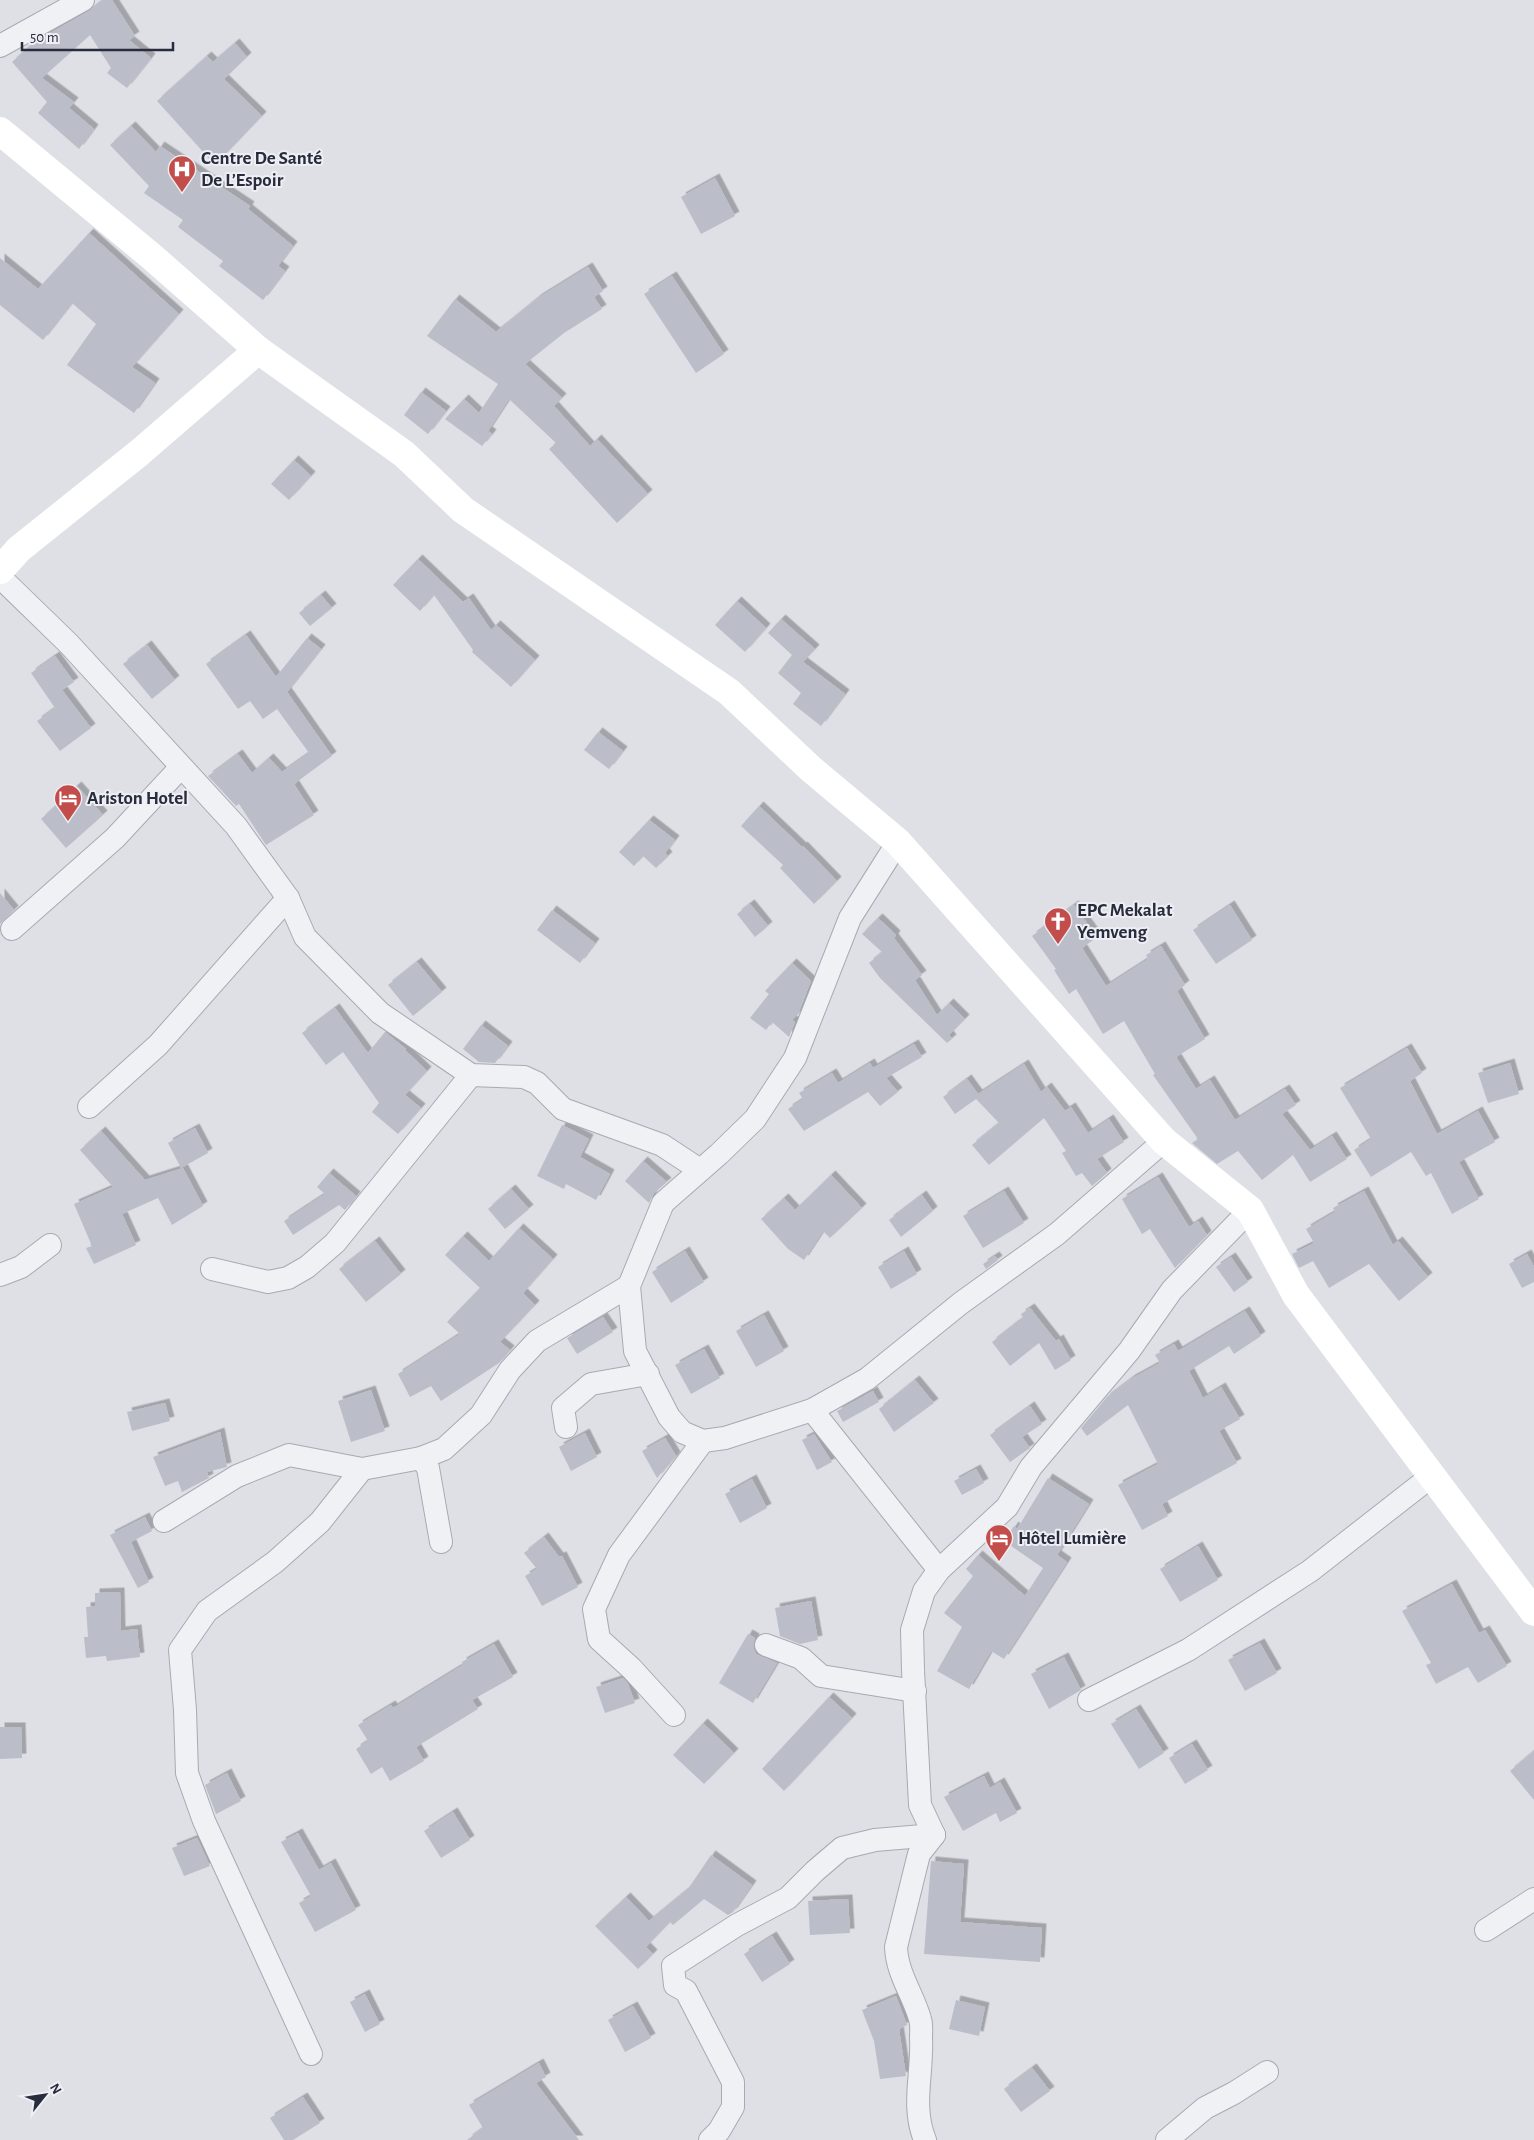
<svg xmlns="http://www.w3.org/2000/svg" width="1534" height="2140" font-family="'Alegreya Sans',sans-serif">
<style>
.building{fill:#bbbec9;filter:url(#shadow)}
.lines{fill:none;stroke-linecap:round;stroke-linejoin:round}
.street-casing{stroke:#a7aab3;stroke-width:24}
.street{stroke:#f0f1f5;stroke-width:22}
.secondary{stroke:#fff;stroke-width:28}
.labels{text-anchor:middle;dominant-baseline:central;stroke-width:4;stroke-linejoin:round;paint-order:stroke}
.poi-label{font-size:19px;font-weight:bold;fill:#282c3c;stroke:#edeff4;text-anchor:start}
</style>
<defs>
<filter id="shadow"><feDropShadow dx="4.5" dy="-4.5" stdDeviation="0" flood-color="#0004"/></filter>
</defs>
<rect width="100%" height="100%" fill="#dee0e6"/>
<!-- building -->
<g class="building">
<polygon points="103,0 112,0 135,36 129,40 151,58 127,88 107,73 111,68 90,35 42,78 74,102 69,108 94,129 79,149 38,113 47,102 12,62 33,43 89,11"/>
<polygon points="235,43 247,57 224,79 262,116 215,165 157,101 207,56 213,62"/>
<polygon points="131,126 156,152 160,146 250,206 248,209 293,246 278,266 285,271 263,300 219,266 223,261 178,227 183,220 144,193 149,186 110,145"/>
<polygon points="715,178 735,216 701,234 681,197"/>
<polygon points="89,233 179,314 132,367 155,383 134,413 67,365 96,324 72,303 43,340 0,305 0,258 38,289"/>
<polygon points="588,267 603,291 594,297 602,309 564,333 525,364 562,398 554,406 590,446 597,439 648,494 617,523 549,449 556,443 509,399 488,431 492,434 482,446 445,419 464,399 479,413 498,384 427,336 455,299 496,332 538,298"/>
<polygon points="672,276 724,354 696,373 644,294"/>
<polygon points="421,392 446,411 428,434 404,415"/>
<polygon points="294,460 311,476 289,500 271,484"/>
<polygon points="418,559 463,602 469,598 491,630 496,625 535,660 511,687 472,652 473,650 434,595 420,611 393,585"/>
<polygon points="321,595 332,608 310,626 299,613"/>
<polygon points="737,601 766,628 745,652 715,625"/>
<polygon points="781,619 815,649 803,662 845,694 821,726 793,704 801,693 778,673 792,655 768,633"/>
<polygon points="246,635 276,677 307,638 321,649 287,692 332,756 294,784 314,815 266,845 239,804 236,806 208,776 238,754 252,773 269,758 282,772 309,753 277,709 263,719 250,701 238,709 206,664"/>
<polygon points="147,645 175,680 152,699 123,664"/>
<polygon points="55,656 74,682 62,690 91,728 60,751 37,721 55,708 31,673"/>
<polygon points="598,732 623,751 609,769 584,750"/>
<polygon points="77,786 103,815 66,848 41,819"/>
<polygon points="759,806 802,847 803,846 837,881 814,904 780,868 783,865 741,826"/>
<polygon points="649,820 675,840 665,853 668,856 656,868 643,856 634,866 619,852"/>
<polygon points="0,893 14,910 0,924"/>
<polygon points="750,904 768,926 755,937 737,914"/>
<polygon points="1074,905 1097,937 1082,948 1106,986 1148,959 1146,955 1161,946 1185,985 1177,991 1205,1039 1176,1057 1196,1089 1210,1080 1235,1120 1285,1089 1296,1105 1282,1114 1310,1150 1332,1136 1347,1159 1310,1182 1293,1155 1262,1180 1238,1151 1217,1164 1192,1143 1198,1139 1153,1075 1155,1074 1124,1021 1103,1034 1076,989 1069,994 1054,970 1056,969 1032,936"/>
<polygon points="1230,905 1252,940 1216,964 1193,930"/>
<polygon points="552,910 595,943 580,963 537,930"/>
<polygon points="878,918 896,935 894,938 922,975 915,980 937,1015 949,1003 965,1019 949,1035 952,1039 947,1043 880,978 869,963 882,952 862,934"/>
<polygon points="417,962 442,992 413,1016 388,985"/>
<polygon points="792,963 811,981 798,1014 792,1020 795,1022 789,1037 772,1022 766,1030 750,1018 769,994 765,991"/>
<polygon points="335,1008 368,1053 385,1032 406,1049 405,1050 427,1071 405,1095 421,1108 398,1134 372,1112 379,1103 343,1052 326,1065 302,1033"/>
<polygon points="481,1025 508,1046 495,1063 479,1062 463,1049"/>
<polygon points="914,1044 922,1057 886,1078 898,1092 880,1106 868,1092 804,1131 788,1109 803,1099 799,1093 832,1073 838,1083 870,1063 873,1068"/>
<polygon points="1407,1048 1422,1073 1410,1081 1437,1134 1478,1111 1495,1142 1459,1162 1479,1199 1452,1214 1431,1173 1426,1176 1411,1152 1371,1177 1354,1150 1371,1139 1340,1088"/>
<polygon points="1510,1063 1519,1094 1488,1103 1478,1073"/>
<polygon points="1024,1064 1041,1092 1047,1087 1065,1111 1071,1107 1088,1133 1109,1119 1124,1142 1097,1159 1107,1173 1092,1186 1082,1173 1076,1176 1062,1153 1066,1151 1044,1118 989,1165 972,1145 999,1123 976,1099 955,1114 943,1097 967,1079 978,1094"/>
<polygon points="562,1125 589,1139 580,1157 610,1174 596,1200 566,1184 564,1189 537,1176"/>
<polygon points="195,1128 208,1153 181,1168 168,1143"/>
<polygon points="101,1131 145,1180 183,1168 203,1206 172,1225 158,1198 122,1214 136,1245 94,1264 86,1248 92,1246 74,1204 113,1187 80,1150"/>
<polygon points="643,1161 667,1182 654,1193 649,1203 625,1181"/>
<polygon points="329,1173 356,1196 345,1210 339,1205 293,1235 284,1221 325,1194 317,1187"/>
<polygon points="831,1175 862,1208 830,1238 823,1231 804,1260 788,1249 761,1219 784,1198 795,1210"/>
<polygon points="1158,1177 1189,1227 1198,1221 1207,1235 1175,1268 1150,1229 1142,1234 1122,1199"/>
<polygon points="511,1189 529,1209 505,1229 488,1209"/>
<polygon points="1004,1191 1024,1223 983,1248 963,1216"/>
<polygon points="1364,1191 1393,1245 1398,1241 1428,1277 1399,1301 1369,1264 1329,1288 1313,1261 1299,1268 1292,1254 1314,1243 1306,1229 1335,1212 1333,1208"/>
<polygon points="922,1195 933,1211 901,1237 889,1220"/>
<polygon points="519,1228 553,1259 523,1293 535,1305 500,1342 510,1350 499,1363 441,1401 431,1386 410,1397 398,1374 460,1334 447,1322 480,1288 445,1255 463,1236 489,1261"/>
<polygon points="375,1241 401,1274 366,1302 339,1269"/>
<polygon points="685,1251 704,1282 671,1303 652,1272"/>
<polygon points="904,1251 917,1274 891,1289 878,1267"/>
<polygon points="1527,1254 1534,1267 1534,1282 1522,1288 1509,1264"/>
<polygon points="995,1256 998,1260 986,1269 983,1264"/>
<polygon points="1231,1257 1248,1282 1234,1292 1216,1267"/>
<polygon points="1030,1308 1056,1341 1059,1339 1071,1360 1055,1370 1039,1343 1010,1366 992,1342 1023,1318 1021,1314"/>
<polygon points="1245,1311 1261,1336 1234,1354 1229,1346 1189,1371 1203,1398 1221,1387 1240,1419 1219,1431 1237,1463 1162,1504 1168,1516 1142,1530 1118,1485 1158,1464 1128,1405 1087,1436 1081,1428 1107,1397 1131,1379 1160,1363 1155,1355 1174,1344 1178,1351"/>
<polygon points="764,1315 784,1351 756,1367 736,1331"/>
<polygon points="603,1317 613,1332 577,1354 567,1338"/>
<polygon points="704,1349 720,1378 691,1394 675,1365"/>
<polygon points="915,1380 934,1403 894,1432 879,1409"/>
<polygon points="371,1390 385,1431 351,1442 338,1401"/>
<polygon points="873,1391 879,1402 843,1422 837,1411"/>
<polygon points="165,1403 170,1421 132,1431 127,1412"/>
<polygon points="1030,1406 1042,1424 1022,1437 1030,1448 1010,1462 990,1435"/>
<polygon points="220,1432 227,1467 207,1472 209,1478 182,1492 178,1481 165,1486 153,1457"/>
<polygon points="585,1433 597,1457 571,1471 559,1447"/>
<polygon points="814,1434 832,1462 817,1470 802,1440"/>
<polygon points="665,1438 676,1456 657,1478 642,1451"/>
<polygon points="976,1469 984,1483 962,1495 954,1481"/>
<polygon points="1048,1478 1089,1504 1057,1555 1067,1562 1004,1659 991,1651 969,1689 937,1671 962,1627 944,1613 973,1576 966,1569 978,1555 1025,1596 1043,1568 1004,1541 1014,1526 1017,1529"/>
<polygon points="752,1479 767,1508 740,1523 725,1494"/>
<polygon points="145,1517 152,1531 131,1542 149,1582 138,1588 110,1535"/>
<polygon points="544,1537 559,1557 562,1556 578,1587 542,1606 525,1576 537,1569 524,1553"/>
<polygon points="1198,1546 1218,1580 1180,1602 1160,1569"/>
<polygon points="1452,1584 1479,1633 1485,1630 1507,1666 1478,1683 1468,1667 1436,1684 1426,1665 1431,1663 1402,1611"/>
<polygon points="120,1592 121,1631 137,1629 140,1657 107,1661 106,1656 86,1658 84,1637 88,1637 86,1607 95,1606 95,1593"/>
<polygon points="811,1601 818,1640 800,1644 780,1636 775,1608"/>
<polygon points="748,1634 755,1638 753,1647 756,1654 777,1663 753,1703 719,1683"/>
<polygon points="1260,1643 1277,1673 1245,1691 1228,1660"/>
<polygon points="494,1644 513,1677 472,1700 478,1709 416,1747 424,1761 390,1781 382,1767 371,1774 356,1749 368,1741 358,1725 391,1705 393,1708 463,1665 462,1662"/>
<polygon points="1064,1657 1081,1690 1049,1709 1031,1674"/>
<polygon points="623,1678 628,1684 635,1703 605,1713 596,1687"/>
<polygon points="829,1697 852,1718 784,1791 762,1769"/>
<polygon points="1136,1709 1164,1753 1139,1769 1111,1724"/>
<polygon points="703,1723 734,1753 704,1784 673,1755"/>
<polygon points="0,1727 21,1727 22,1758 0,1759"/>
<polygon points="1192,1744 1208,1770 1185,1784 1169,1758"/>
<polygon points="1534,1751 1534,1800 1510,1771"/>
<polygon points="227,1773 241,1801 216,1814 205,1785"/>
<polygon points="984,1776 990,1788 1000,1782 1017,1813 1000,1822 996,1813 963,1831 944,1797"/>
<polygon points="453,1812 470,1840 441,1858 424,1831"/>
<polygon points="298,1833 319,1870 331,1863 356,1910 315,1932 299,1903 311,1896 281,1842"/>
<polygon points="197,1838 210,1866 184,1876 172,1848"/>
<polygon points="711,1855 752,1885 733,1912 728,1915 704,1899 673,1925 670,1922 646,1947 653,1954 638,1969 595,1926 626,1897 649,1921 688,1889"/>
<polygon points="931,1861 964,1864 960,1922 1042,1928 1040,1962 924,1954"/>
<polygon points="848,1899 850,1933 810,1935 808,1901"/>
<polygon points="772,1936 790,1964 762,1982 744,1954"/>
<polygon points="365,1994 380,2024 365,2032 350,2002"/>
<polygon points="896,1996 907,2025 899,2029 906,2076 880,2079 874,2041 862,2010"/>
<polygon points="956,2000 985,2007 979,2036 949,2029"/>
<polygon points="633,2006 651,2038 625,2052 608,2020"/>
<polygon points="539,2063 546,2077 536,2083 579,2140 467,2140 483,2128 469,2105"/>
<polygon points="1032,2068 1050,2091 1021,2112 1004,2089"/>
<polygon points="303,2097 320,2123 293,2140 284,2140 270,2118"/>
</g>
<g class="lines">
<!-- street casing -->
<g class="street-casing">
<g id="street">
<polyline points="0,46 83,0"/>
<polyline points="0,577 69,644 236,826 288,898 305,937 380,1013 471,1075 524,1077 537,1083 563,1109 662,1145 700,1170"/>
<polyline points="898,842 850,918 795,1058 755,1119 719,1154 663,1203 629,1286 635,1351 669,1417 682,1432 703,1441 725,1438 812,1410 867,1379 961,1303 1057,1234 1164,1141"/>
<polyline points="12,929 115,838 181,767"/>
<polyline points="89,1107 158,1045 288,898"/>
<polyline points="212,1269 268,1282 288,1278 307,1267 335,1243 471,1075"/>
<polyline points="0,1275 21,1267 50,1245"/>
<polyline points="812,1410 939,1570"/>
<polyline points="566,1427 563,1408 591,1384 648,1374"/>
<polyline points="421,1458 428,1468 441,1542"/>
<polyline points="164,1521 237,1476 289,1455 362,1469 421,1458 444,1449 481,1415 510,1370 537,1341 629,1286"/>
<polyline points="766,1645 801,1658 821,1676 915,1691"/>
<polyline points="1089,1700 1188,1650 1310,1571 1433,1475"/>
<polyline points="674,1715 632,1669 599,1639 594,1609 619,1555 703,1441"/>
<polyline points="934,1835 920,1805 913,1670 912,1630 924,1591 939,1570 1007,1507 1031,1467 1129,1351 1172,1290 1250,1210"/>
<polyline points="1486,1930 1534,1899"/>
<polyline points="311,2054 204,1821 187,1773 185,1710 180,1650 207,1611 275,1562 320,1522 362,1469"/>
<polyline points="710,2140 719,2131 733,2107 733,2082 686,1991 675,1985 673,1966 737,1925 788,1898 815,1871 842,1848 875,1840 934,1835"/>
<path d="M925 2140C911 2106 923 2073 921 2038 921 2032 922 2025 920 2019 913 1994 897 1974 896 1947L919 1854 934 1835"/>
<polyline points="1167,2140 1205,2108 1234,2093 1267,2072"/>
</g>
</g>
<!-- street -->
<use href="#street" class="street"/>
<!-- secondary -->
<g class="secondary">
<polyline points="0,131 151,256 258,350 404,454 463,510 729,692 811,769 898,842 1164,1141 1250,1210 1296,1295 1534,1612"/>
<polyline points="0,570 19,549 139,453 258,350"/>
</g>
</g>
<!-- icons -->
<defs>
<g id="hospital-pin" transform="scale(1.4375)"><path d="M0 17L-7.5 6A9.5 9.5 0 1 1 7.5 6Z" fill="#c34d4b" stroke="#edeff4"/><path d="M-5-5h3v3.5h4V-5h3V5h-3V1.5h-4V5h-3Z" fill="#fff"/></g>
<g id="hotel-pin" transform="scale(1.4375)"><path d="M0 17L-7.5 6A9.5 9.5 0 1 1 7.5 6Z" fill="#c34d4b" stroke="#edeff4"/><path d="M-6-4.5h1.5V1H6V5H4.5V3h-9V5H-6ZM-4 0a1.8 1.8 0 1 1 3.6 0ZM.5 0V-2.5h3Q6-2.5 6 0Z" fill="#fff"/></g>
<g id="church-pin" transform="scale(1.4375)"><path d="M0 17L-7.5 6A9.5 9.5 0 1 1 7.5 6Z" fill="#c34d4b" stroke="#edeff4"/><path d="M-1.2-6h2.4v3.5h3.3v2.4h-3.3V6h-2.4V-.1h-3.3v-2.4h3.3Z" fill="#fff"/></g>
</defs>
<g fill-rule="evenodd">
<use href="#hospital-pin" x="182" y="169"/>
<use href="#hotel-pin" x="68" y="798"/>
<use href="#church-pin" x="1058" y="921"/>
<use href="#hotel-pin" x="999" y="1538"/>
</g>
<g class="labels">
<!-- poi labels -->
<g class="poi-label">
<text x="201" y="158">Centre De Santé<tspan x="201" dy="22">De L’Espoir</tspan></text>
<text x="87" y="798">Ariston Hotel</text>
<text x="1077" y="910">EPC Mekalat<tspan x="1077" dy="22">Yemveng</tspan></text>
<text x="1018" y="1538">Hôtel Lumière</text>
</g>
</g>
<!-- north arrow -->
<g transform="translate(45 2095) rotate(60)" stroke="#edeff4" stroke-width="4" paint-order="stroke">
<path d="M0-4L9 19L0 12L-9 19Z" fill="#282c3c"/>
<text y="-8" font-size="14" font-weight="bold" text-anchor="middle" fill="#282c3c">N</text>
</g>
<!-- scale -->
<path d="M22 42v8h151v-8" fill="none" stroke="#282c3c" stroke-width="2.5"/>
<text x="30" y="42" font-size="15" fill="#282c3c" stroke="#edeff4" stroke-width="4" paint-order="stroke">50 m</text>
</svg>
